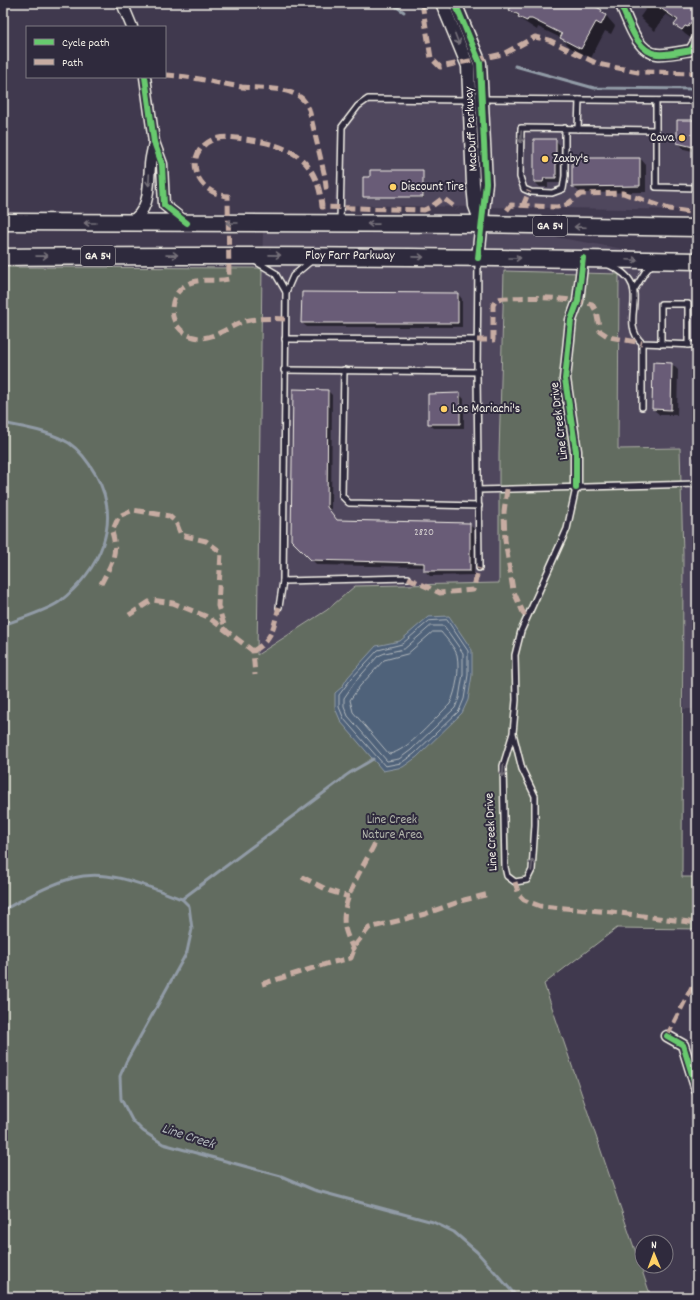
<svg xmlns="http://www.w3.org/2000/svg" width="700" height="1300" font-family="Dekko,sans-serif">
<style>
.built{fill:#4f465d}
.green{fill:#626c60;stroke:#abaea4}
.water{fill:#4f627a;stroke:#919ba6}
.shadow{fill:#0007}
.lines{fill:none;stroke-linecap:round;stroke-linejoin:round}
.shore{stroke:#b2b8bc;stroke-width:1}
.stream{stroke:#919ba6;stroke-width:3}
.building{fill:#695b77;stroke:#f4f1e8}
.service-casing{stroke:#f4f1e8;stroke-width:8}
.minor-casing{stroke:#f4f1e8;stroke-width:13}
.tertiary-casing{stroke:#f4f1e8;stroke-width:15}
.primary-casing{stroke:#f4f1e8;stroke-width:19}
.service{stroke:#2f2a3d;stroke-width:5}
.minor{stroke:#2f2a3d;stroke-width:10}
.tertiary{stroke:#2f2a3d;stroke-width:12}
.primary{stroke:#2f2a3d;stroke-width:16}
.quiet{stroke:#c7aca2;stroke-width:5;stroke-dasharray:10 5;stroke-linecap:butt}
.cycleway-casing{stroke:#2f2a3d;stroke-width:8}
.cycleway{stroke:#67ca6e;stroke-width:6}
.oneway{stroke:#747079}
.poi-dot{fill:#ffd166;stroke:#2f2a3d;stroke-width:1.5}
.labels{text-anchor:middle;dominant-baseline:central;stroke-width:4;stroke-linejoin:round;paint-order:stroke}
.number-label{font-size:11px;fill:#d1cccc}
.shield{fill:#2f2a3d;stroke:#b9b5b5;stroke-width:1}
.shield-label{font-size:12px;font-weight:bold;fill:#f4f1e8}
.street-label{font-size:13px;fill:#f4f1e8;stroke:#2f2a3d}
.poi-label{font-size:13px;fill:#f4f1e8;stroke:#2f2a3d;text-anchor:start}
.park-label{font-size:13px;fill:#b2b5ab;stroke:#2f2a3d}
.water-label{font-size:14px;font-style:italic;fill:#b2b8bc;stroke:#2f2a3d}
</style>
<rect width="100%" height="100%" fill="#40394e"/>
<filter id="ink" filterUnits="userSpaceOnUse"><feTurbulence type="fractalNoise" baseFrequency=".025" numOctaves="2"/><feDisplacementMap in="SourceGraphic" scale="8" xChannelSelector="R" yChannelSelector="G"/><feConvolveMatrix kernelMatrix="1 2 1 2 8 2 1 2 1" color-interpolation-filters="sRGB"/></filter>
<g filter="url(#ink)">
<!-- built -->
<g class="built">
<polygon points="368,99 697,106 697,210 334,205 342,127"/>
<polygon points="481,224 697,262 697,709 684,709 680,448 618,449 619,274 504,271 499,454 499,583 250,662 263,231"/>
</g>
<!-- green -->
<polygon class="green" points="3,267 262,268 257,655 327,610 355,586 499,583 499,454 504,271 619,274 618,449 680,448 683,554 682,877 697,877 697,929 617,928 544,984 651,1297 3,1297"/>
<!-- water -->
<polygon class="water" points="449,616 472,650 472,675 468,700 462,713 417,757 403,767 383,771 341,722 335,708 335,693 342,687 348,677 376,646 400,641 428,617"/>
<!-- shadow -->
<g class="shadow">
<polygon points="514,3 587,3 602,11 615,26 611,34 605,31 591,58 571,48 561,38 538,27 537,30 520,19 511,10"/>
<polygon points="650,3 697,3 697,36 695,35 692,39 685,34 676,25 678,22 666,14 655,31 650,27 640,17"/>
<polygon points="697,121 697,152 684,149 678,142"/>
<polygon points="555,140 560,145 560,183 548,183 548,187 540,187 535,182"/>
<polygon points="640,158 646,165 646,192 580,193 573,186"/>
<polygon points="423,171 424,198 364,196"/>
<polygon points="458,294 462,299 462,327 307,327 302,323"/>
<polygon points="672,364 678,370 677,415 660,415 653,409"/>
<polygon points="696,378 697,378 697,461 693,457"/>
<polygon points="328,391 332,395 331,512 338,521 469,524 474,529 474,575 430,576 425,571 425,567 317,565 292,539"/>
<polygon points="459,394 464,399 464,428 434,428 429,424"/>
</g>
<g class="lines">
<!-- shore -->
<g class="shore">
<polygon points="447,620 468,651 468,675 464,699 459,711 414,754 401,763 385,766 344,719 339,707 339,695 351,679 378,650 402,644 429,621"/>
<polygon points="431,626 444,626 463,653 463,674 459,698 455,708 411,750 399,759 387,761 348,716 344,706 344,698 355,682 378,656 385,653 404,649"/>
<path d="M433 632H441C446 638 455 648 457 655 460 670 456 691 450 704 436 717 407 752 389 754L353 712 350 700 360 686 384 660 407 654Z"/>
</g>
<!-- stream -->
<g class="stream">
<polyline points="391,3 404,12"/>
<polyline points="515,66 594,88 697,89"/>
<path d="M3 423C26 428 49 431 69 443 81 451 89 463 96 475 123 523 99 571 59 602 48 610 17 620 3 625"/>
<path d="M182 899 341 780C346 773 365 765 373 759"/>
<path d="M3 910C26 898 48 885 73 878 109 868 148 887 182 899L189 906 192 929 187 952 126 1062 120 1076 121 1099 132 1120 143 1131 163 1144 281 1176 314 1190 433 1222 454 1232 477 1252 517 1297"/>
</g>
</g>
<!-- building -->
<g class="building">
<polygon points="513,3 589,3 602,10 601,12 606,15 601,25 596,22 581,49 560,38 562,34 532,19 528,19 527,21 518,17 519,15 509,10"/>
<polygon points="653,3 697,3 697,13 688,27 685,26 682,30 674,25 678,20"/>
<polygon points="677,120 697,120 697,148 677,143"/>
<polygon points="534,139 556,139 556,178 544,178 543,182 534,182"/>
<polygon points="572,158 640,158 640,186 572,187"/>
<polygon points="370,170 423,170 423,197 363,197 363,177 370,177"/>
<polygon points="302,292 458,293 458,323 301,323"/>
<polygon points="653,362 672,363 671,410 652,409"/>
<polygon points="293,389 328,390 327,507 337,520 470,523 470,571 424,571 424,563 311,560 291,540"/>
<polygon points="460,393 460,424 428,424 428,394"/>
</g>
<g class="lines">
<!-- service casing -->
<g class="service-casing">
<g id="service">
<polyline points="482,99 697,101"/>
<polyline points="656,101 656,187 697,188"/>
<path d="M565 128V176L563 189 552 193 531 192 524 189 520 177 521 128C566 129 611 129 656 130"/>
<polyline points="578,129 579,100"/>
<polyline points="340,222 342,127 358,106 368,99 470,100"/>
<polyline points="478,259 477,372 479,568"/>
<polyline points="255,261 275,273 286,292"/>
<path d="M609 265C658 286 616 319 642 343L697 345"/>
<polyline points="634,290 645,272 653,263"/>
<polyline points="285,339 477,340"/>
<polyline points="661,344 661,304 688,304 688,345"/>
<polyline points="284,370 477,372"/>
<polyline points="344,370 342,496 349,503 479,506"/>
<polyline points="642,407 642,343"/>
<polyline points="478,490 697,484"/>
<polyline points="283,581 408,578"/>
<polyline points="279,607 283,581 286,292 293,276 311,261"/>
<polyline points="513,733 522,769 535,796 535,825 532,870 527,880 515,882 507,876 505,867 503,766 513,733 516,700 515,655 521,631 567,529 576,488"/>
</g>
</g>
<!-- minor casing -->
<g class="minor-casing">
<g id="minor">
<polyline points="122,3 132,27"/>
<path d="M620 3C628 19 636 52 657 54 667 55 680 52 691 50L697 40"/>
<polyline points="145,77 154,142 162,164 164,205 187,223"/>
<path d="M130 222C151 210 148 187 150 166 150 158 153 150 154 142"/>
<polyline points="576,488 576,451 565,379 571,320 578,301 583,258"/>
<polyline points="667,1036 683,1045 697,1090"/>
</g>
</g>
<!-- tertiary casing -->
<g class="tertiary-casing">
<g id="tertiary">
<polyline points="442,3 468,66 473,184 475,206 479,217"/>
<polyline points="455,3 480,63 486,183 478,258"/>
</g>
</g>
<!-- primary casing -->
<g class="primary-casing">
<g id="primary">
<polyline points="3,222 481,224 697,228"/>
<path d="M3 257C234 254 466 257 697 261"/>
</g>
</g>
<!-- service -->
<use href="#service" class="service"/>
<!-- minor -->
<use href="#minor" class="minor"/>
<!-- tertiary -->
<use href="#tertiary" class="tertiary"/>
<!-- primary -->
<use href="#primary" class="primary"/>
<!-- quiet -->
<g class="quiet">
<polyline points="422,3 431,58 440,67 503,54 535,37 549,40 598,64 638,72 697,73"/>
<path d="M165 75C191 76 216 83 242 87 261 89 283 86 300 97 305 100 306 104 309 109L325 177 326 187 319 188"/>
<polyline points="523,206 529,191"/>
<polyline points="507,210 511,205 557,207 566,205 581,194 623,193 669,209 697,213"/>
<path d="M285 319C271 318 258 318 245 321 229 326 211 342 194 337 167 330 164 294 190 283 202 278 216 282 229 279L228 196C195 194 182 154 212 140 223 135 234 138 245 139 289 145 318 158 322 207L424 210 431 207 443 198 457 209"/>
<path d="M477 340H493V305L497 299C528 296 562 297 592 304L596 311 600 331 609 337 642 343"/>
<polyline points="507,489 504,512 505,540 513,590 526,619"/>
<polyline points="408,578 440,593 473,590 479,568"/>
<path d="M101 584C111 564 119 554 112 532L119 516 133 510 169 516 176 522 181 535 206 541 221 552 218 606 226 631"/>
<polyline points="129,615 152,600 173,603 208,617 253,651 255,675"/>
<path d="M253 651C273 639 273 628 279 607"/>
<polyline points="302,877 330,891 349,897"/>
<polyline points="515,882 519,895 524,900 540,906 612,912 697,923"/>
<path d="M354 951C351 944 347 936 345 928 339 902 364 866 375 843"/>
<polyline points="262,984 329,963 351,958 356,944 369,928 425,914 464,900 489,894"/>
<polyline points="667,1036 697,977"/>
</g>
<!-- cycleway casing -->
<g class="cycleway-casing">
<g id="cycleway">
<polyline points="455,3 480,63 486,183 478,258"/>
<path d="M620 3C628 19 636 52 657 54 667 55 680 52 691 50L697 40"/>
<polyline points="145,77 154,142 162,164 164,205 187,223"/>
<polyline points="576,488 576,451 565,379 571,320 578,301 583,258"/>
<polyline points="667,1036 683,1045 697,1090"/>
</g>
</g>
<!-- cycleway -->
<use href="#cycleway" class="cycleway"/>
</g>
<!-- one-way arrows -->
<defs><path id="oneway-shaft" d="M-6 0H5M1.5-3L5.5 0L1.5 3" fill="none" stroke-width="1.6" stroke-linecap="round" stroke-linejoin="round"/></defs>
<g class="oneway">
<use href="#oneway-shaft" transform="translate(457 39) rotate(69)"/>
<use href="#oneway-shaft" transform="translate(521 137) rotate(92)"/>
<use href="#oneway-shaft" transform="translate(149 180) rotate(93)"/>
<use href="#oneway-shaft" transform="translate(90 223) rotate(-180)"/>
<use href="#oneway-shaft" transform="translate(232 223) rotate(180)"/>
<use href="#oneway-shaft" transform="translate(373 224) rotate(-179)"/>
<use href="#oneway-shaft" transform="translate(580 227) rotate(-178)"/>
<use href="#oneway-shaft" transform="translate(172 255) rotate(-1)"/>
<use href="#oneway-shaft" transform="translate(275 255) rotate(1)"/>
<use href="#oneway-shaft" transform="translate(42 256) rotate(-1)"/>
<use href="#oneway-shaft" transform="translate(418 257) rotate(1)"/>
<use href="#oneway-shaft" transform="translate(515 258)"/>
<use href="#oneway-shaft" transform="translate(632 260) rotate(3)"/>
<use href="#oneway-shaft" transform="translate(503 771) rotate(93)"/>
<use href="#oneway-shaft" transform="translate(532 865) rotate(-84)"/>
</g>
</g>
<!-- markers -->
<g class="poi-dot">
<circle cx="682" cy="138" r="4"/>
<circle cx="545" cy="159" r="4"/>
<circle cx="393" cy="187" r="4"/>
<circle cx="444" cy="409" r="4"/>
</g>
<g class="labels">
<!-- number labels -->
<g class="number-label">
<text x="424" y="533">2820</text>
</g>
<!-- shield labels -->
<g class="shield">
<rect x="533" y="216" width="34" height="20" rx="3"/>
<rect x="81" y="246" width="34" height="20" rx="3"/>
</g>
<g class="shield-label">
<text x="550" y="226">GA 54</text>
<text x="98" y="256">GA 54</text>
</g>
<!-- street labels -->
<g class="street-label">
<text transform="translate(472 129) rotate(-93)">MacDuff Parkway</text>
<text x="350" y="256">Floy Farr Parkway</text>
<text transform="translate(560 421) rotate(-97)">Line Creek Drive</text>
<text transform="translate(492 832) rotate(-93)">Line Creek Drive</text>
</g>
<!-- poi labels -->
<g class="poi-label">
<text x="674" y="138" text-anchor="end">Cava</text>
<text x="553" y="159">Zaxby's</text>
<text x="401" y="187">Discount Tire</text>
<text x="452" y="409">Los Mariachi's</text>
</g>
<!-- park labels -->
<g class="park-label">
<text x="392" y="820">Line Creek<tspan x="392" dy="15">Nature Area</tspan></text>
</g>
<!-- water labels -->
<g class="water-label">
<text transform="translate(188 1137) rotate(18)">Line Creek</text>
</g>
</g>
<!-- margin -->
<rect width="700" height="1300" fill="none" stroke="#2f2a3d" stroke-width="16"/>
<rect x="8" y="8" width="684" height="1284" fill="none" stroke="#f4f1e8" stroke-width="1.5" filter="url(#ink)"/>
<!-- legend -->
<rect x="26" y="26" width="140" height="52" fill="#2f2a3d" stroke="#7e7a81"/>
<rect x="34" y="39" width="20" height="6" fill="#67ca6e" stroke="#7e7a81"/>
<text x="62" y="46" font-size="12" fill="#f4f1e8">Cycle path</text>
<rect x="34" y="59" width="20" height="6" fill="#c7aca2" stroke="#7e7a81"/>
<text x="62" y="66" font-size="12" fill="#f4f1e8">Path</text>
<!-- north arrow -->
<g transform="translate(654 1254) rotate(359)"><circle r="19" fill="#2f2a3d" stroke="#7e7a81"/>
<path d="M0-3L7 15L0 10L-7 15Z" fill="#ffd166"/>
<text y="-6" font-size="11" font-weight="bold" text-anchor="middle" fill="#f4f1e8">N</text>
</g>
</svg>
